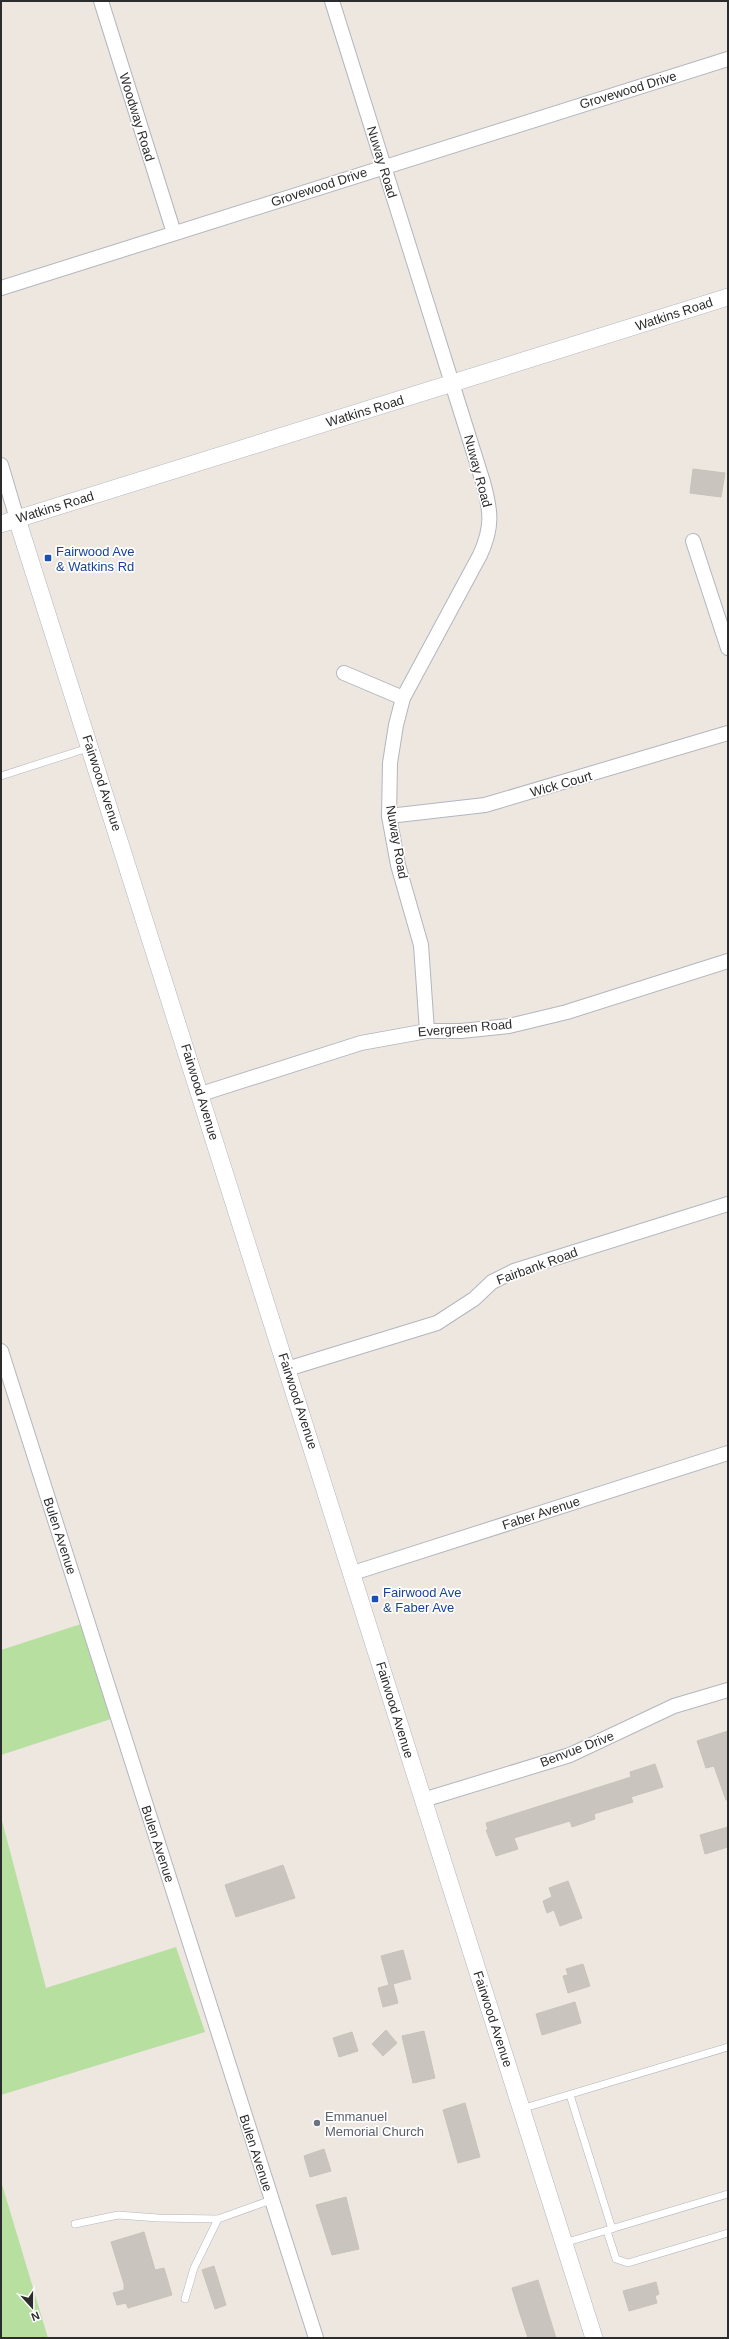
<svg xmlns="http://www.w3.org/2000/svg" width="729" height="2339" font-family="Arial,sans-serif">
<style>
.green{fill:#b7dfa0}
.building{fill:#c9c5be;stroke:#c8c3b9}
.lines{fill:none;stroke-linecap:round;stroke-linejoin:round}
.service-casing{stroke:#b3b6bf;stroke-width:8}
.minor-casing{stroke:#b3b6bf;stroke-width:16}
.tertiary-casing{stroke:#b3b6bf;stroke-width:18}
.service{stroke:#fff;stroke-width:7}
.minor{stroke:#fff;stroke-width:14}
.tertiary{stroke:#fff;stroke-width:17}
.transit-dot{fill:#1a4fb4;stroke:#fff;stroke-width:1.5}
.worship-dot{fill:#6b7280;stroke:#fff;stroke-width:1.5}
.labels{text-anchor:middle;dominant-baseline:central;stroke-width:3.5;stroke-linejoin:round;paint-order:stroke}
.street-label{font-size:13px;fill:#2c2c2c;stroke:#fff}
.transit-label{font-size:13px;fill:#164399;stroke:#fff;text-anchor:start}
.worship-label{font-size:13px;fill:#5b616d;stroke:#fff;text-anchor:start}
</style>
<rect width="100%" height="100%" fill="#ede7e0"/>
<!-- green -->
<g class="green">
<polygon points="81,1624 111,1719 1,1755 1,1650"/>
<polygon points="1,1817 46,1988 176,1947 205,2032 1,2095"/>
<polygon points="1,2181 48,2338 1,2338"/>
</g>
<!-- building -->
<g class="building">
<polygon points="693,469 725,473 721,497 690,493"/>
<polygon points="728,1731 728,1800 726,1800 714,1766 706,1768 697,1741"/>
<polygon points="655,1764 663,1787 631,1797 633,1802 594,1814 595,1819 572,1827 570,1821 514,1838 518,1849 496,1856 486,1830 488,1830 486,1823 631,1777 630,1772"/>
<polygon points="728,1827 728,1847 705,1854 700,1835"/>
<polygon points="283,1865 295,1898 236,1917 225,1885"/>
<polygon points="568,1881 582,1918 560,1926 554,1910 547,1913 543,1901 552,1897 549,1888"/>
<polygon points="403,1950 411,1979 393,1984 398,2003 383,2007 378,1988 389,1985 381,1956"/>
<polygon points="583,1964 590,1986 568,1993 563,1976 568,1975 566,1969"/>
<polygon points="575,2002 581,2023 542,2035 536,2014"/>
<polygon points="386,2030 397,2043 383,2056 372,2044"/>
<polygon points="424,2031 435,2078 413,2083 402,2036"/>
<polygon points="352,2032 358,2051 339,2057 333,2038"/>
<polygon points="465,2103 480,2157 458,2163 443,2110"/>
<polygon points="324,2149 331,2171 310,2177 304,2156"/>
<polygon points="346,2197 359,2249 332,2255 316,2205"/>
<polygon points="144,2232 155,2270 164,2268 172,2295 128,2308 126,2303 117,2305 113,2293 124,2290 124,2284 111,2242"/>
<polygon points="214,2266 226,2305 215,2309 202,2270"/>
<polygon points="538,2280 556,2338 528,2338 520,2314 512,2288"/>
<polygon points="656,2282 659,2294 655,2296 657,2303 629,2311 623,2291"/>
</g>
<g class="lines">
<!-- service casing -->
<g class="service-casing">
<g id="service">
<polyline points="1,776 91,747"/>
<polyline points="570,2095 612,2229"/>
<polyline points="521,2109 728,2047"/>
<polyline points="75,2224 118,2215 158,2218 218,2219"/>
<polyline points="607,2231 616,2259 628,2263 728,2233"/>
<polyline points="564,2243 728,2194"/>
<polyline points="185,2299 194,2268 218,2219 271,2200"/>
</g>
</g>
<!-- minor casing -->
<g class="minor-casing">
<g id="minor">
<polyline points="101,1 174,233"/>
<path d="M332 1 483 482C491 511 493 527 480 555L403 698 396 725 390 763 389 816 398 865 421 945 427 1031"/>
<polyline points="1,288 728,59"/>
<polyline points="1,465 17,519"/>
<polyline points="693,541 728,648"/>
<polyline points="344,673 403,698"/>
<polyline points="389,816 485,805 728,733"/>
<polyline points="201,1094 361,1043 427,1031 461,1031 509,1026 567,1012 728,961"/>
<polyline points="1,1351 316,2338"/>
<polyline points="287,1369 437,1323 474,1299 492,1282 514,1271 728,1204"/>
<polyline points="353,1573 728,1453"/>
<polyline points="423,1800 570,1755 674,1706 728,1690"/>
</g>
</g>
<!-- tertiary casing -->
<g class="tertiary-casing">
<g id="tertiary">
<polyline points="17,519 594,2338"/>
<polyline points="1,524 728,297"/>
</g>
</g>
<!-- service -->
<use href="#service" class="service"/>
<!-- minor -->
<use href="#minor" class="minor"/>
<!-- tertiary -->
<use href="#tertiary" class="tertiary"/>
</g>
<!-- markers -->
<g class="transit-dot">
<rect x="44" y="554" width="8" height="8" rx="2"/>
<rect x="371" y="1595" width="8" height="8" rx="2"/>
</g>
<circle class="worship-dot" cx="317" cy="2123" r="4"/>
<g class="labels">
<!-- street labels -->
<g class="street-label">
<text transform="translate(628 90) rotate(-17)">Grovewood Drive</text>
<text transform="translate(137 117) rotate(73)">Woodway Road</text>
<text transform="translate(382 162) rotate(73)">Nuway Road</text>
<text transform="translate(319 187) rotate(-18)">Grovewood Drive</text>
<text transform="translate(674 314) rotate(-18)">Watkins Road</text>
<text transform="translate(365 411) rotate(-17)">Watkins Road</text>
<text transform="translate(478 471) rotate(75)">Nuway Road</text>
<text transform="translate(55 507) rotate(-17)">Watkins Road</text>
<text transform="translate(102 783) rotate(72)">Fairwood Avenue</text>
<text transform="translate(561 784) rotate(-16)">Wick Court</text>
<text transform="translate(397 842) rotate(80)">Nuway Road</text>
<text transform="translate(465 1028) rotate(-5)">Evergreen Road</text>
<text transform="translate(200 1092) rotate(73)">Fairwood Avenue</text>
<text transform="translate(537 1266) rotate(-20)">Fairbank Road</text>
<text transform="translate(298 1401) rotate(72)">Fairwood Avenue</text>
<text transform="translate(541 1513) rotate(-18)">Faber Avenue</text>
<text transform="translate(60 1536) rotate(72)">Bulen Avenue</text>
<text transform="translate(395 1710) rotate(73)">Fairwood Avenue</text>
<text transform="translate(577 1749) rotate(-21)">Benvue Drive</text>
<text transform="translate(158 1844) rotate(72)">Bulen Avenue</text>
<text transform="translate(493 2019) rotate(72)">Fairwood Avenue</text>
<text transform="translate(256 2153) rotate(72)">Bulen Avenue</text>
</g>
<!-- transit labels -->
<g class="transit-label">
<text x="56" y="551">Fairwood Ave<tspan x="56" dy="15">&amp; Watkins Rd</tspan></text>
<text x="383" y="1592">Fairwood Ave<tspan x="383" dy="15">&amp; Faber Ave</tspan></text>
</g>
<!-- worship labels -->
<g class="worship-label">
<text x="325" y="2116">Emmanuel<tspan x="325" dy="15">Memorial Church</tspan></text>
</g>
</g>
<!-- border -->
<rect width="729" height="2339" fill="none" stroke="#2c2c2c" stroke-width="4"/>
<!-- north arrow -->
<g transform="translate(32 2307) rotate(159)" stroke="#ffffff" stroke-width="3" paint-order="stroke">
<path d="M0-3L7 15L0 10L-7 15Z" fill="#2c2c2c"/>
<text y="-6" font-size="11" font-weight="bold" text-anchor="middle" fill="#2c2c2c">N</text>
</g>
</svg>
